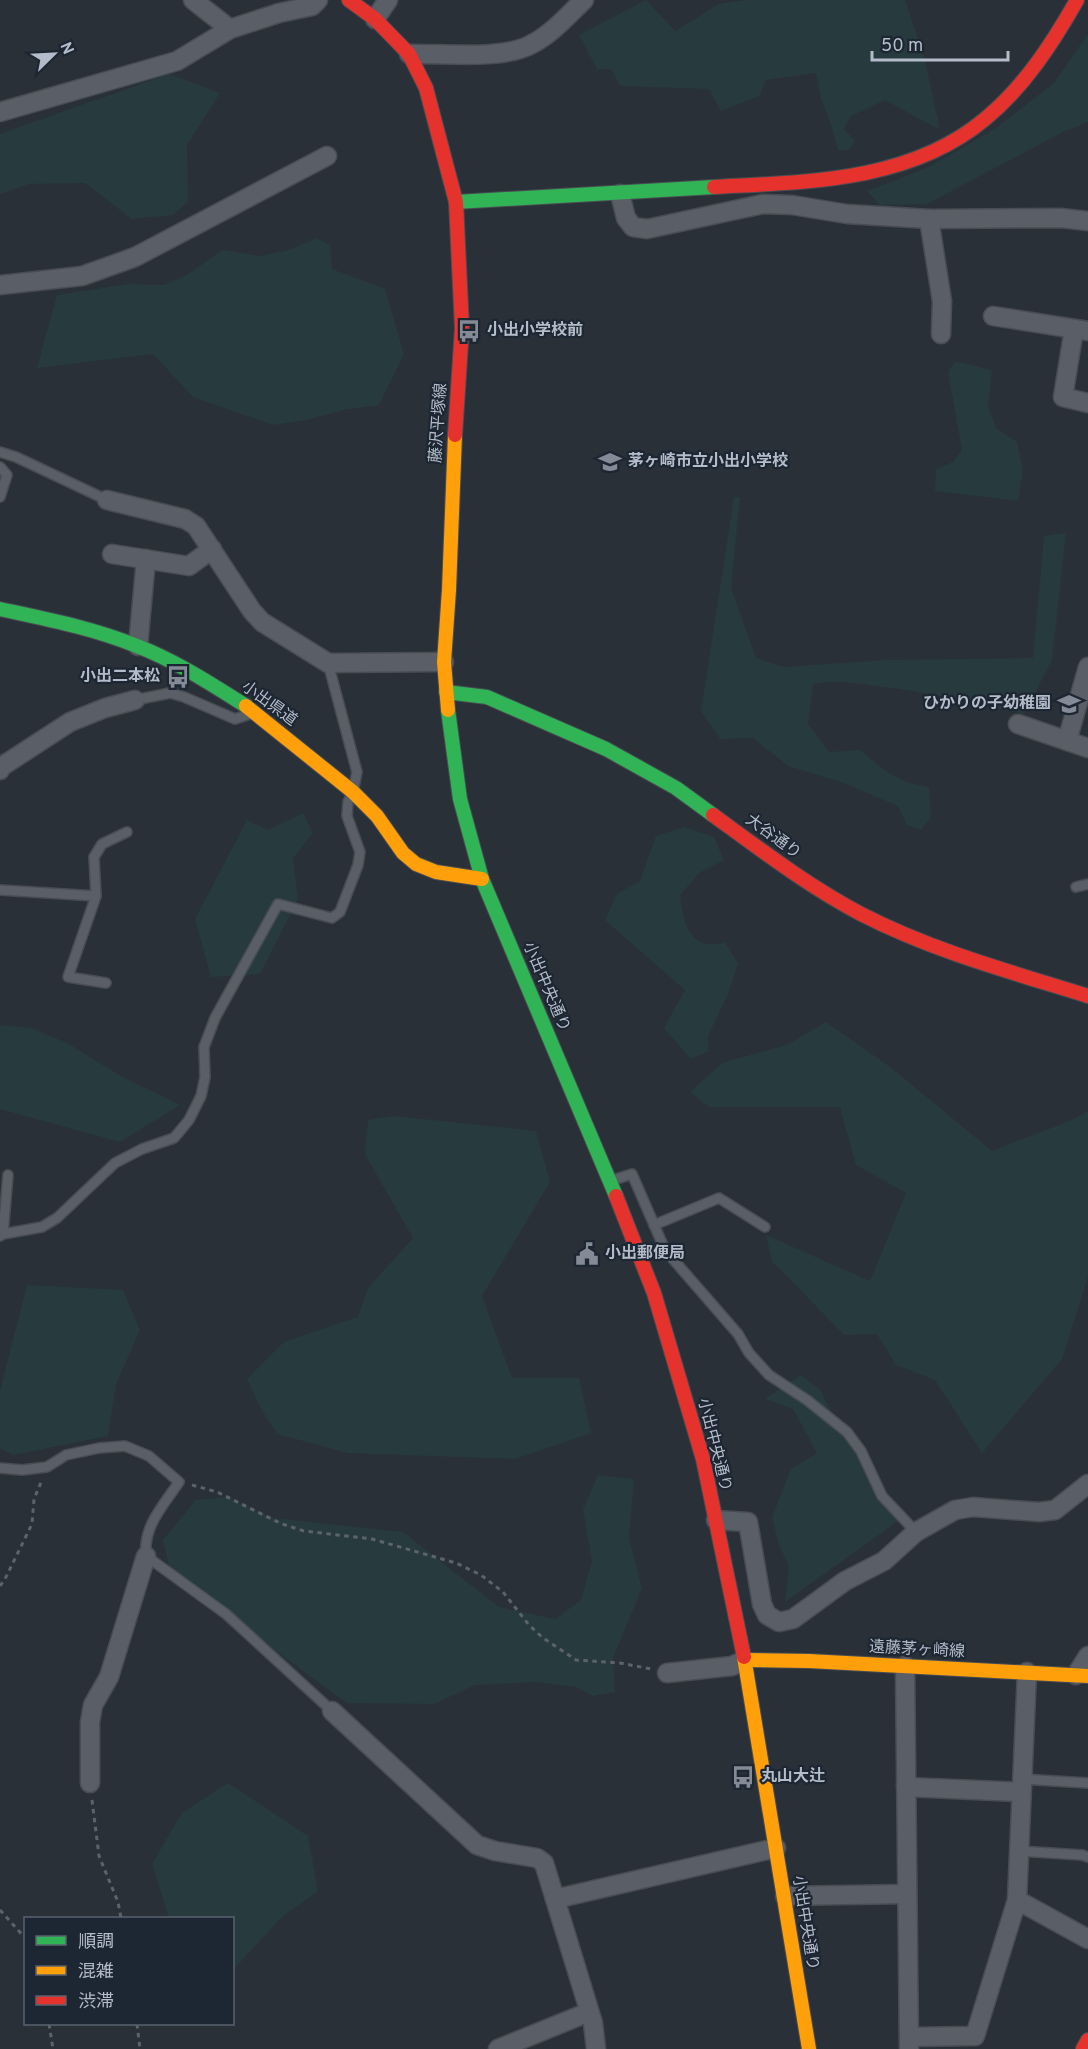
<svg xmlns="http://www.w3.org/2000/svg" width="1088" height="2049" font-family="Overpass,'Noto Sans JP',sans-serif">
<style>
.green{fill:#273a3e}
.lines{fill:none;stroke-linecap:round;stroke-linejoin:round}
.lane-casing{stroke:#484c53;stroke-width:12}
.street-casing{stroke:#484c53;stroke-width:21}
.fast-casing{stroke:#484c53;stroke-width:16}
.slow-casing{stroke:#484c53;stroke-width:16}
.jam-casing{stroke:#484c53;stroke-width:16}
.path{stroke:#5d636a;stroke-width:3;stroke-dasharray:4.5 4.5;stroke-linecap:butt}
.lane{stroke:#5a5e66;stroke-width:9}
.street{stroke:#5a5e66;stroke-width:18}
.fast{stroke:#30b455;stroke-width:14}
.slow{stroke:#ff9f0a;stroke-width:14}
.jam{stroke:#e5322d;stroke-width:14}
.labels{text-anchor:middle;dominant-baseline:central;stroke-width:4.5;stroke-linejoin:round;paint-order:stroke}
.poi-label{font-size:16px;font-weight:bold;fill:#b4bcc9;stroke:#1d2633;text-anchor:start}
.street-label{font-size:16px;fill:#b4bcc9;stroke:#1d2633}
</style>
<rect width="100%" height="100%" fill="#2a3038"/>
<!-- green -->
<g class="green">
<polygon points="646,0 675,31 719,4 745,0 905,0 925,60 940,130 885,100 851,116 844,129 855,141 849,150 838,150 830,121 821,99 816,73 766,80 759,96 721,111 709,89 620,86 611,69 597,69 579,35"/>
<polygon points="1088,34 1088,122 1063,132 927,204 880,205 867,191 927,168 996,128 1054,83"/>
<polygon points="169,74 220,93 187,145 188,201 173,215 132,219 85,183 29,184 0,194 0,134"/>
<polygon points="317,238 330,245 332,269 385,289 404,354 379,405 343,410 307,420 273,425 193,397 153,354 37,368 57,295 129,284 164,285 185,276 223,250 260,256 289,250"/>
<polygon points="955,361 992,370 988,406 996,428 1017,442 1023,469 1018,501 935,491 936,469 953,462 962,450 948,372"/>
<path d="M734 497H740L731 588 756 658 784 667 887 660 1033 658 1044 536 1066 533 1052 660 1024 714C975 703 927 692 877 686 855 683 835 679 813 684L808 724 829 752 860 750C885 771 896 782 929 787L931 817 921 830 907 825 898 806 841 782 788 766 753 738 720 739 701 711Z"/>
<polygon points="303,813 313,833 293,858 298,899 260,974 211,977 195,919 247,820 268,830"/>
<path d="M684 827 714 837 724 860 699 873 680 895C684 923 688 952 725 942L738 964 728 994 708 1036 709 1051 691 1059 664 1028 685 990 605 920 617 894 640 881 656 836Z"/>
<polygon points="826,1022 889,1066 992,1151 1074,1119 1088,1111 1088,1277 1062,1359 982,1453 935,1380 896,1365 877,1334 844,1335 772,1261 766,1235 870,1281 906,1193 856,1165 840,1107 709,1107 690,1092 722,1063 787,1045"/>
<polygon points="0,1025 31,1028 67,1043 121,1076 180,1105 120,1142 0,1109"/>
<polygon points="395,1116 536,1131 550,1182 482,1296 512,1378 579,1378 591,1433 515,1459 348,1453 277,1434 260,1407 247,1379 284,1342 358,1317 368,1288 413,1238 365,1154 368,1120"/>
<polygon points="27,1285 123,1290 140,1330 116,1384 108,1436 13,1455 0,1448 0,1391"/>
<polygon points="801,1375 820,1390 845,1437 863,1461 880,1500 898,1521 785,1602 789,1566 779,1545 772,1517 791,1469 817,1453 793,1409 765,1399"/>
<polygon points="598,1475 634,1479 629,1538 642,1588 613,1658 615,1692 593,1696 576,1687 536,1682 475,1685 434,1704 347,1703 171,1574 163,1540 196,1500 228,1497 273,1518 403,1532 499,1607 555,1619 581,1600 592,1561 583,1510"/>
<polygon points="228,1783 308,1836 318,1891 282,1917 233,1970 232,1918 169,1918 152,1864 182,1813"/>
</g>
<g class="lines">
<!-- lane casing -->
<g class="lane-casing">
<g id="lane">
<polyline points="0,452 16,457 107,500"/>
<polyline points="0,467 7,475 0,497"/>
<polyline points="135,700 170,693 184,697 235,719 250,714"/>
<polyline points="1076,887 1088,884"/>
<polyline points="0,890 96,896"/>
<polyline points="106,983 68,977 96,896 94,857 102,844 127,832"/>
<polyline points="613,1180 632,1174 665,1250 738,1334 749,1353 769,1375 807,1400 847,1432 861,1451 882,1496 916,1532"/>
<polyline points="654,1225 719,1198 765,1227"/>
<polyline points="3,1234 8,1175"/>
<polyline points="0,1236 3,1234 42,1227 57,1218 115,1163 142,1149 174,1138 189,1120 201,1096 205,1077 204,1047 215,1018 278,904 332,918 340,912 358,865 360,852 347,816 348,802 353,792 357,772 328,663"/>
<path d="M0 1468 22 1470 47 1467 66 1455 99 1448 125 1446 149 1456 179 1482C163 1506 143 1526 146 1556L226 1614 332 1711"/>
<polyline points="1021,1779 1088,1783"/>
<polyline points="1019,1851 1082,1855 1088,1857"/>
</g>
</g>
<!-- street casing -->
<g class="street-casing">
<g id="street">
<polyline points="193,0 230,29"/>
<polyline points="375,19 388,0"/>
<path d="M409 54C443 53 501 60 530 45 551 35 568 15 584 0"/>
<polyline points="0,112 177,61 230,29 279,13 312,6 318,0"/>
<polyline points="620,194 626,218 633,227 647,229 763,204 792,205 847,214 929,219 1061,218 1088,221"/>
<polyline points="929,219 942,301 941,334"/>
<polyline points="0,285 82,276 135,257 327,156"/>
<polyline points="993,316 1088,331"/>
<polyline points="1074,329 1063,397 1088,403"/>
<polyline points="107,500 185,519 196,526 252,611 262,622 328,663 444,662"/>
<polyline points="112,554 189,566 212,549"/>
<polyline points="138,646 146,559"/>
<polyline points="1018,724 1088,748"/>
<polyline points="1067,741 1088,667"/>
<polyline points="0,770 1,767 70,722 105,708 135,700"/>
<polyline points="716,1520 748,1522 762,1604 767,1615 779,1622 793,1619 845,1581 884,1561 916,1532 955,1510 973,1507 1039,1512 1055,1510 1088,1484"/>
<polyline points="905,1666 909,2049"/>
<polyline points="1027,1672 1017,1900 1088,1939"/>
<polyline points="667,1673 732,1666 745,1660"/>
<polyline points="1076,1675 1088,1656"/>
<polyline points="332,1711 477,1845 495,1851 537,1858 544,1863 593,2023 596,2049"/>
<polyline points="90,1783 90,1722 93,1705 109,1677 146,1556"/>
<polyline points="906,1787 1021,1792"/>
<polyline points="785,1896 907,1894"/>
<polyline points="555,1899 776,1848"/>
<polyline points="909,2037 975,2036 1017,1900"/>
<polyline points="498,2049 589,2012"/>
</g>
</g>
<!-- fast casing -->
<g class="fast-casing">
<g id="fast">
<polyline points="456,202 714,187"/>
<path d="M0 609C46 619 93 628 137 646 176 661 211 684 246 706"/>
<polyline points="446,692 487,697 606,749 676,788 713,815"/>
<polyline points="448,710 460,799 482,879 616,1196"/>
</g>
</g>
<!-- slow casing -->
<g class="slow-casing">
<g id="slow">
<polyline points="246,706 353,792 377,816 403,853 416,864 436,872 482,879"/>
<polyline points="448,710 444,662 449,590 455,435"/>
<polyline points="744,1657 809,2049"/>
<polyline points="745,1660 809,1661 1088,1676"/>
</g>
</g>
<!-- jam casing -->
<g class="jam-casing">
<g id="jam">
<polyline points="349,0 375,19 409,54 426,88 456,202 462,328 455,435"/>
<path d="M714 187C806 182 910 182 985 119 1024 87 1052 44 1077 0"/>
<path d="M713 815C761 850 808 886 861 914 933 951 1011 972 1088 996"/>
<polyline points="616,1196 654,1293 703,1459 744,1657"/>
<polyline points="1083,2049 1088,2040"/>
</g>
</g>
<!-- path -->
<g class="path">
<polyline points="192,1485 217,1492 282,1524 304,1531 372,1539 456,1563 481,1575 503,1592 529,1625 543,1638 576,1660 620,1663 651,1669"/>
<polyline points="0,1586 5,1579 32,1524 34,1499 42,1480"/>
<polyline points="92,1800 99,1856 118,1902 121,1918"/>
<polyline points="0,1910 26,1939"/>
<polyline points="49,2024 53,2049"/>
<polyline points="137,2024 140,2049"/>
</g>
<!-- lane -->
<use href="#lane" class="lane"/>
<!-- street -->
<use href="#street" class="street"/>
<!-- fast -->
<use href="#fast" class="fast"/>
<!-- slow -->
<use href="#slow" class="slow"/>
<!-- jam -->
<use href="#jam" class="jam"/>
</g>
<!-- icons -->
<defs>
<g id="bus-bare" transform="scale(1.8)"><path d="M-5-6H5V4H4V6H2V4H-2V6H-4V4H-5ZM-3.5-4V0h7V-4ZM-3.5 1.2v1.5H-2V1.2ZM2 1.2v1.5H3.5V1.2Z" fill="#848b96" stroke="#1d2633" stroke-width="2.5" paint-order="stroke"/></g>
<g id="school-bare" transform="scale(1.8)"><path d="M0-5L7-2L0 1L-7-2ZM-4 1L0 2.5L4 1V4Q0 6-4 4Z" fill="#848b96" stroke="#1d2633" stroke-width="2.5" paint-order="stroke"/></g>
<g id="civic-bare" transform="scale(1.8)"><path d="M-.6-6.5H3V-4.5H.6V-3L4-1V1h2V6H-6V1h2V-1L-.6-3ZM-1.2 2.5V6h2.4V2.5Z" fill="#848b96" stroke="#1d2633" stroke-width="2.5" paint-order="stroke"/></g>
</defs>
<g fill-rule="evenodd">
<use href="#bus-bare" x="469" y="331"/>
<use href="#school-bare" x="610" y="462"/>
<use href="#bus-bare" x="178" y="677"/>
<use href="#school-bare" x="1069" y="704"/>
<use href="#civic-bare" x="587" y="1254"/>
<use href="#bus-bare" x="743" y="1777"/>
</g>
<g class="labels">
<!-- poi labels -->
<g class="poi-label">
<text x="487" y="331">小出小学校前</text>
<text x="628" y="462">茅ヶ崎市立小出小学校</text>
<text x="160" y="677" text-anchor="end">小出二本松</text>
<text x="1051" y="704" text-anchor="end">ひかりの子幼稚園</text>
<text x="605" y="1254">小出郵便局</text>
<text x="761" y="1777">丸山大辻</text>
</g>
<!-- street labels -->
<g class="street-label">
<text transform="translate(439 423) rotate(-86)">藤沢平塚線</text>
<text transform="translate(269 704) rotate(36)">小出県道</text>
<text transform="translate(773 837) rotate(36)">大谷通り</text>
<text transform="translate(546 987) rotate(67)">小出中央通り</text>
<text transform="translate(714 1445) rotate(76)">小出中央通り</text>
<text transform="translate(917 1650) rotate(3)">遠藤茅ヶ崎線</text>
<text transform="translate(805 1923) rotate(81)">小出中央通り</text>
</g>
</g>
<!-- legend -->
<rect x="24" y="1917" width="210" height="108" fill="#1d2633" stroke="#59626f" stroke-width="1.5"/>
<rect x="36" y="1936" width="30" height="9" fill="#30b455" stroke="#59626f" stroke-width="1.5"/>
<text x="78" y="1947" font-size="18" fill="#b4bcc9">順調</text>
<rect x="36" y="1966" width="30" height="9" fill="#ff9f0a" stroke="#59626f" stroke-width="1.5"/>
<text x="78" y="1977" font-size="18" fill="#b4bcc9">混雑</text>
<rect x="36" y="1996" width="30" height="9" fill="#e5322d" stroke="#59626f" stroke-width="1.5"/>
<text x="78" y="2007" font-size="18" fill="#b4bcc9">渋滞</text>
<!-- north arrow -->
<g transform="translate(54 54) rotate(66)" stroke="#1d2633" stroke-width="4.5" paint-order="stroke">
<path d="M0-4.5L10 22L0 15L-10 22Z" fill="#b4bcc9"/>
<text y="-9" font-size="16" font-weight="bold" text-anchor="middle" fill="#b4bcc9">N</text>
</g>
<!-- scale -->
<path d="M872 51v9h136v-9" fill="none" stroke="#b4bcc9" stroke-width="3"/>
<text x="881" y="51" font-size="18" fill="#b4bcc9" stroke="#1d2633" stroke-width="4.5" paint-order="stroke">50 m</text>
</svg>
